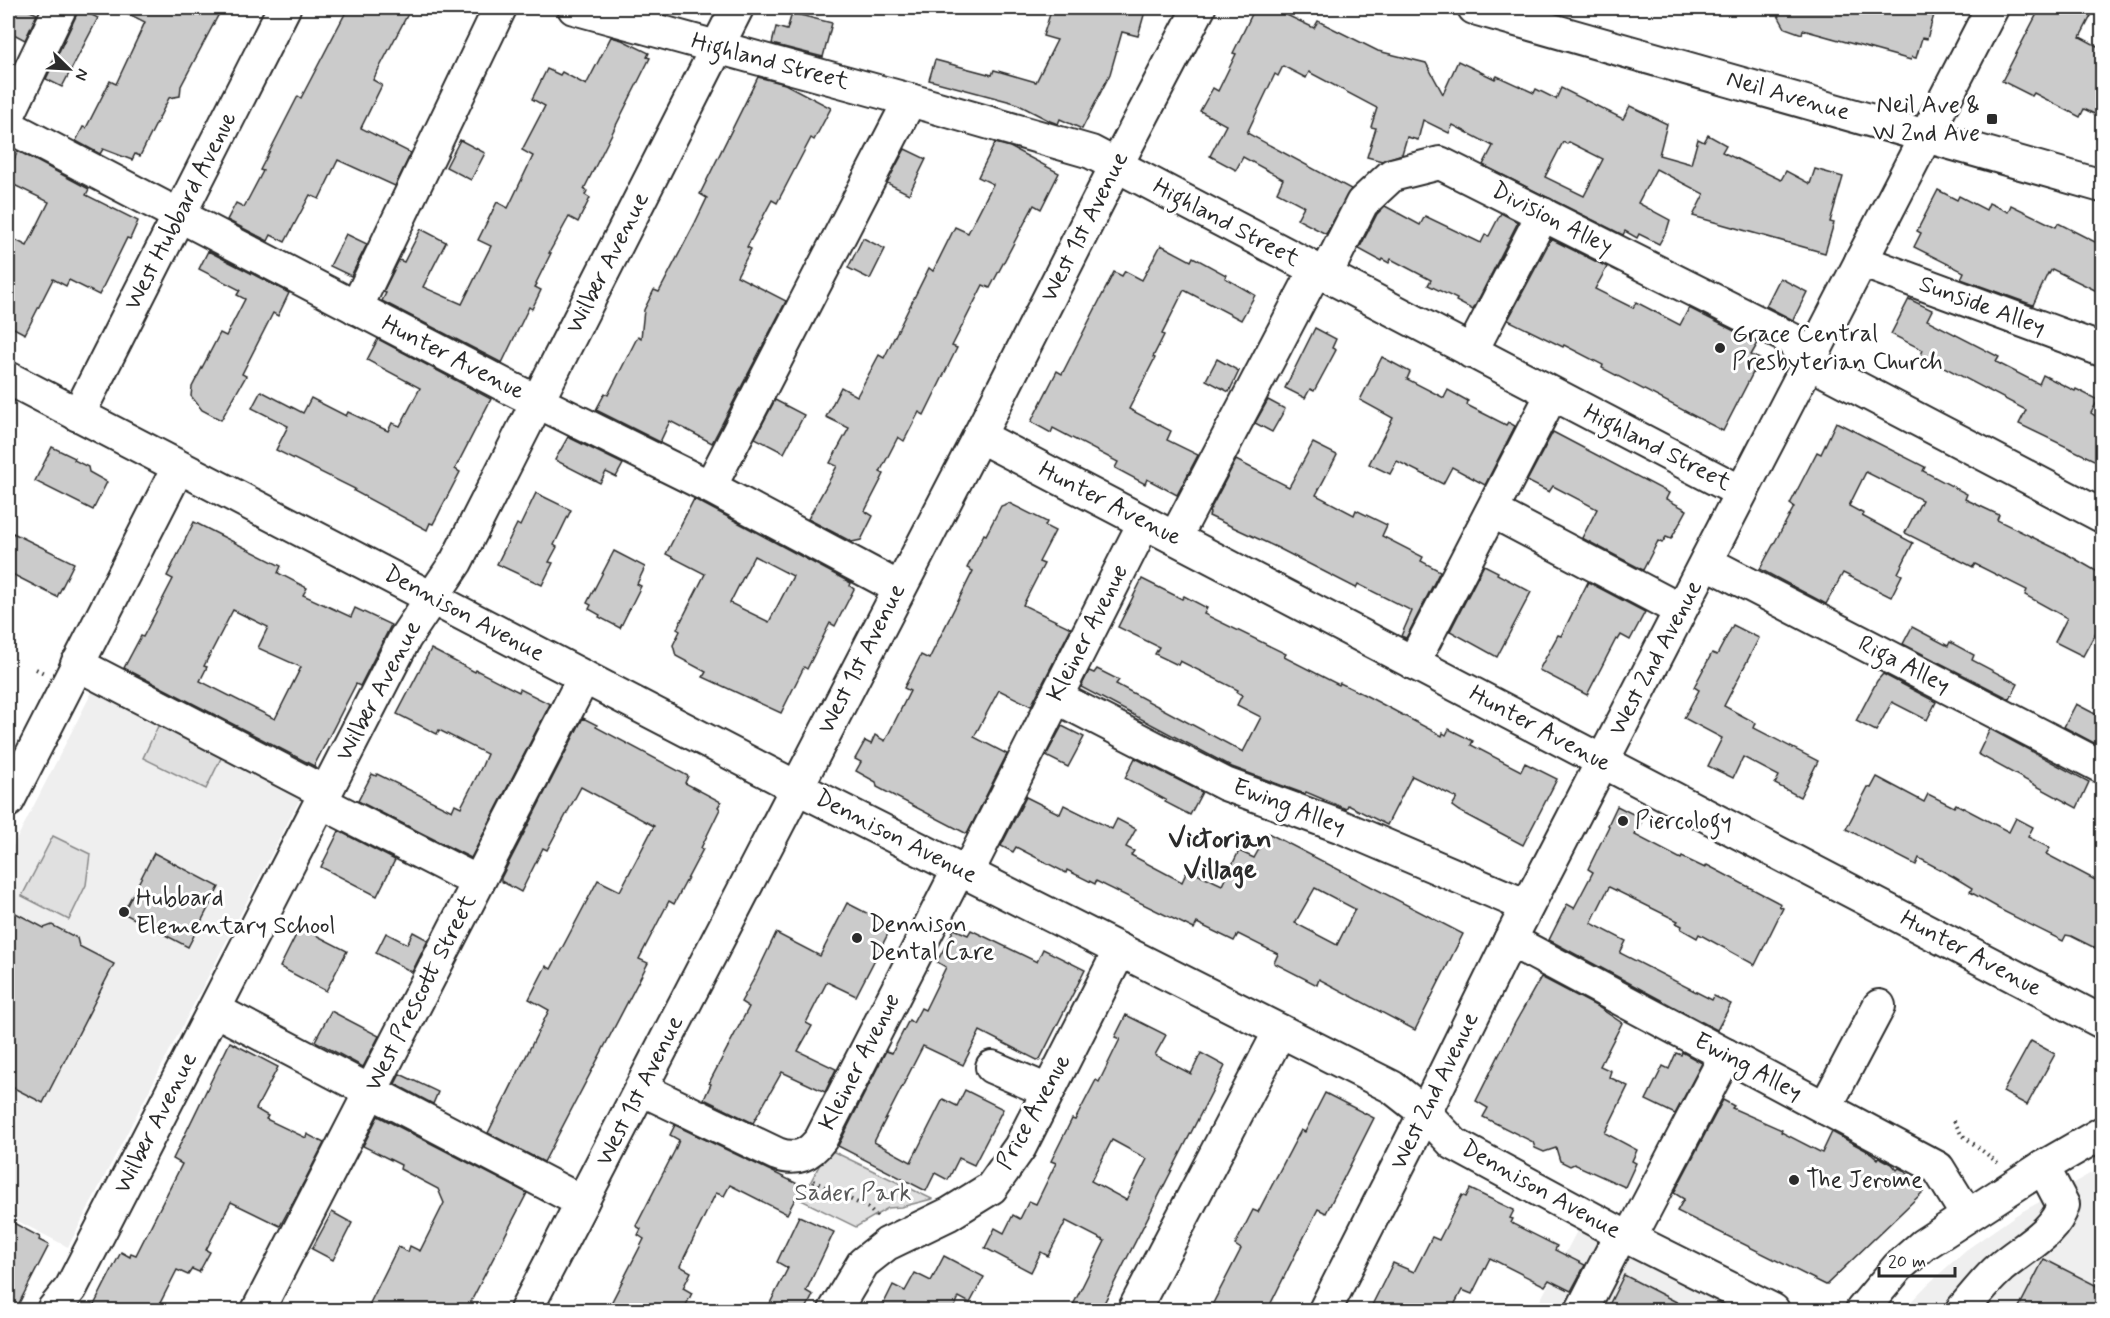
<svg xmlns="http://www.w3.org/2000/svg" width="2110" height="1318" font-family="Mynerve,sans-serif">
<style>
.built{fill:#efefef}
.green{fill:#e0e0e0;stroke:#868686;stroke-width:1.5}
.building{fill:#cbcbcb;stroke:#2b2b2b;stroke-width:1.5;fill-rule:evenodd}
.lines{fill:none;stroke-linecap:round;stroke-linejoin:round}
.minor-casing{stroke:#2b2b2b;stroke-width:36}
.path{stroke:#2b2b2b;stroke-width:4;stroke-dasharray:1.5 4.5;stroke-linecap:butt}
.minor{stroke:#fff;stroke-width:32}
.poi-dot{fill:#2b2b2b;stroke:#fff;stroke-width:2}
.labels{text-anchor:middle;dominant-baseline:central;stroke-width:6;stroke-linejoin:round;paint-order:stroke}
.street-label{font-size:24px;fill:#2b2b2b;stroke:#fff}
.poi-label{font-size:24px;fill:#2b2b2b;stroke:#fff;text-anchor:start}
.park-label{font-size:24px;fill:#585858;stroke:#fff}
.quarter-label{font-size:27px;font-weight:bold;fill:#2b2b2b;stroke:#fff}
</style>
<rect width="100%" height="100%" fill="#fff"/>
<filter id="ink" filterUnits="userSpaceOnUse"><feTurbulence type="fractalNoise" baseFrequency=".0167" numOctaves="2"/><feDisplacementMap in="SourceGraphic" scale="12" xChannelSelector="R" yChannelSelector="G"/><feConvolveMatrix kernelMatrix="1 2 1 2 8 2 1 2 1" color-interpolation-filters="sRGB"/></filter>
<g filter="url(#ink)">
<!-- built -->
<g class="built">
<polygon points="94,688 302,795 68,1247 8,1216 8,856"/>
<polygon points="2102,1167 2102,1310 1903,1310 1927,1285 1966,1250 2016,1215"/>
<polygon points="1585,1216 1765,1310 1535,1310"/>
</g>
<!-- green -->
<g class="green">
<polygon points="160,722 223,754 206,789 143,758"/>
<polygon points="53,836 90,854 86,885 69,920 22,896"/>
<polygon points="828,1149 932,1199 901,1207 888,1208 856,1227 801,1200"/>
</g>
<!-- building -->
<g class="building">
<polygon points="8,8 23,8 37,14 25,40 8,31"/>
<polygon points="78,8 98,18 62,87 46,79 76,16"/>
<polygon points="117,8 222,8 181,86 180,96 169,98 140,156 135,154 132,160 103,149 100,154 76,141 83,127 86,128 110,81 116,84 145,22"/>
<polygon points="348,8 411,8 373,80 382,85 361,128 411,153 395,186 338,160 319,199 310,195 285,242 271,235 268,241 227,220 236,203 244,207 263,171 260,170 298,96 301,98"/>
<polygon points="1052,8 1146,8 1138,36 1122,32 1110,74 1082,129 1060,119 1058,124 1050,121 1015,103 929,80 935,60 992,75 994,70 1036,82 1057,40 1043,36"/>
<path d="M1255 8H1272L1314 28 1318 21 1378 51 1426 63 1443 94 1458 61 1495 79 1497 76 1534 93 1536 89 1556 99 1561 88 1623 119 1630 106 1667 124 1659 155 1691 164 1698 139 1704 142 1708 135 1726 145 1722 152 1781 180 1786 171 1810 184 1815 169 1843 177 1830 222 1834 223 1825 253 1693 216 1704 194 1656 169 1638 203 1670 220 1667 230 1659 244 1639 234 1637 238 1625 231 1623 235 1483 165 1493 146 1453 125 1449 133 1423 120 1418 140 1407 137 1402 154 1382 161 1367 157 1376 128 1371 127 1377 108 1309 72 1306 78 1283 66 1278 76 1275 74 1247 133 1351 189 1326 234 1297 219 1304 206 1277 192 1283 179 1243 157 1236 170 1210 156 1226 125 1200 111 1213 88 1218 91 1236 54 1233 53ZM1563 142 1567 144 1569 142 1603 159 1584 196 1545 177Z"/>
<polygon points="1774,8 1936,8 1927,39 1922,38 1916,58 1912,57 1911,60 1803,30 1802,34 1785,28"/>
<polygon points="2040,8 2080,8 2092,14 2080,37 2103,49 2103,118 2084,109 2080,117 2034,93 2032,96 2002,81"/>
<polygon points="792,13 832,23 823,57 772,44 776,27 787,30"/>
<polygon points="611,37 622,40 649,53 647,57 650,58 584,189 587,191 585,195 590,198 578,222 569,217 549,253 551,253 536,283 537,284 535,287 541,290 532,309 529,307 502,363 382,301 386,293 383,292 399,260 404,262 421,229 446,242 423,287 462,304 491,246 478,240 497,202 508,208 533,156 522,150 545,106 532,99 547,69 560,75 562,72 586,85"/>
<polygon points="758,77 785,84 831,108 814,140 811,138 777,203 772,200 747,247 751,249 737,276 786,301 712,443 670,421 660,442 596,410 605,393 608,395 638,336 641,338 644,310 654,290 659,292 695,223 707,198 700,194"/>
<polygon points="460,140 485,153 471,180 446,167"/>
<polygon points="995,143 1010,147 1059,173 1041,209 1034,205 990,288 983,285 952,346 957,348 924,415 919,412 904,441 898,437 880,472 884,474 865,511 873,516 861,540 852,542 808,519 837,466 830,463 849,428 826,417 841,387 857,396 879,355 884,358 929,268 933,271 955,227 968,233 993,184 978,177"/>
<polygon points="905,149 926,159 909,194 887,183"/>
<polygon points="18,151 89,189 86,195 138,221 130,239 127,238 99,295 69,280 66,286 53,279 25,334 8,325 8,236 27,246 49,202 8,182 8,172"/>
<polygon points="1938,190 1957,200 1959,196 1986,210 1989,203 2008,212 2011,205 2056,227 2058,223 2103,246 2103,294 2052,269 2049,274 2048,273 2033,305 1961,279 1964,272 1914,247 1921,233 1917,231"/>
<polygon points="1385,206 1420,225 1425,216 1481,243 1485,235 1489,236 1501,213 1518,222 1473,310 1456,301 1457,299 1428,285 1431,280 1408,268 1391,259 1389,263 1382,259 1381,261 1359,249 1377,214"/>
<polygon points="346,234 367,244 351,276 330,266"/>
<polygon points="863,238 885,249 870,279 848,268"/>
<polygon points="1551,239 1607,267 1595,289 1633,308 1636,302 1680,325 1689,308 1758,343 1751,355 1760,359 1723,431 1602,368 1603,365 1564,345 1563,347 1508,320"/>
<polygon points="1161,245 1191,261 1193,257 1226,275 1225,278 1255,295 1241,320 1184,290 1162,334 1164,335 1153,357 1155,358 1129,409 1171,431 1167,440 1198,455 1177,495 1147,479 1145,484 1115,468 1118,462 1053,428 1051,433 1031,422 1057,371 1062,374 1114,272 1122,276 1125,271 1142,280"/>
<polygon points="208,251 289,293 278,316 273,313 242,374 246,376 221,420 202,410 191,396 192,387 220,333 226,336 245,299 237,295 240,290 199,269"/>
<polygon points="1780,278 1807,292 1793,320 1766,306"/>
<polygon points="1909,299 1932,310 1927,320 1999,357 1996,362 2039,384 2043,375 2075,391 2076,389 2098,400 2091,413 2103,421 2103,461 2097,458 2096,461 2019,424 2026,410 1921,355 1923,350 1891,334"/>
<polygon points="1315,328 1336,339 1332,348 1336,350 1314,391 1310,389 1305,398 1285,388"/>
<polygon points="378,339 491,399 455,469 460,472 433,524 430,523 427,530 354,491 355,489 276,450 288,426 252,408 261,391 303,413 311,398 346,416 348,412 388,431 392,423 400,426 420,388 367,360"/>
<polygon points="1382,357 1410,372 1407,379 1444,398 1448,390 1468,401 1467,405 1506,425 1508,422 1515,426 1485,485 1452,467 1443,484 1397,461 1390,474 1369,464 1393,418 1360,400"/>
<polygon points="1217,359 1239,371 1229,392 1206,380"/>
<polygon points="775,400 804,415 784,453 755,438"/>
<polygon points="1268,400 1285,409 1272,432 1255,423"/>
<polygon points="1836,422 1925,467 1923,471 1967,494 1965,499 1999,515 1997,520 2065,553 2103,575 2103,619 2083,656 2055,642 2067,618 2025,595 2027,590 1975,564 1973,567 1905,533 1922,500 1866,472 1849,506 1864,514 1862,516 1913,543 1898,573 1902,575 1891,597 1843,573 1826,604 1760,569 1794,507 1790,504 1817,452 1821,454"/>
<polygon points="1553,432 1669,493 1666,499 1687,510 1671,539 1666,537 1662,543 1658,541 1643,570 1582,538 1597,509 1553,486 1549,492 1527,481"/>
<polygon points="568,437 623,464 616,477 606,472 600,483 555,460"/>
<polygon points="1313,443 1337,455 1316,495 1354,515 1356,510 1387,525 1382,536 1423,557 1421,561 1440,571 1406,638 1401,636 1412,611 1358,584 1356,588 1278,548 1209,516 1210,513 1209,512 1236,460 1289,487"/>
<polygon points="52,447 75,458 74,460 88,467 89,472 107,482 93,510 35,481"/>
<polygon points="536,493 571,510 554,545 557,547 549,562 553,563 542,585 497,564 517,524 520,526"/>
<path d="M694 499 851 583 850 586 854 589 835 626 830 623 807 669 804 667 781 713 703 677 706 672 676 656 673 645 680 631 677 629 705 574 666 554ZM754 556 793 576 769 622 730 603Z"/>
<polygon points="1009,503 1047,522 1045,526 1055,531 1039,562 1044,564 1023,605 1071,628 1031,706 999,690 974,737 1007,754 967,834 877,787 876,782 856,771 861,762 855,759 865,741 871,744 875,735 885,741 910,691 904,688 921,655 929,659 973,571 967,568 984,534 986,535 1001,506"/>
<path d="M194 522 281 566 278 573 307 588 303 595 351 617 355 608 391 625 360 686 356 684 314 766 124 668 141 636 143 637 173 579 167 576ZM233 610 268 627 258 648 301 667 275 719 200 681 207 667 204 666Z"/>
<polygon points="13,533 74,563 57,597 8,572 8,544"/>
<polygon points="614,551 645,567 637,584 641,586 620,628 599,617 600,615 589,609 591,605 587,603"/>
<polygon points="1484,565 1498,572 1497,574 1531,592 1497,657 1450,631"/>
<polygon points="1142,579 1182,599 1184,596 1207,608 1204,614 1286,654 1284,657 1339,685 1340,683 1363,694 1442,736 1443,733 1446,735 1449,729 1473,741 1471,745 1521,771 1525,763 1557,779 1523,845 1459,811 1452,806 1457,798 1412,776 1387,825 1348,805 1346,809 1306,792 1305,794 1232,767 1081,687 1089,671 1094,673 1097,669 1119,680 1116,684 1243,752 1261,717 1237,705 1242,695 1237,692 1238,690 1180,661 1178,665 1155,654 1159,647 1118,627"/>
<polygon points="1588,582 1645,612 1630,640 1621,635 1618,640 1616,639 1587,695 1539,670 1558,635 1561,636"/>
<polygon points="1733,625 1759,638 1724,706 1756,723 1754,728 1818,761 1800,797 1775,784 1779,776 1743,757 1733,778 1708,766 1722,738 1684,718 1699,690 1694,687 1712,653 1717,655"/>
<polygon points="1912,627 1948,646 1950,642 1974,655 1972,660 2018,684 2010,699 1903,644"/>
<polygon points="431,649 475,672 476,670 519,692 520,689 550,704 471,858 358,801 372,774 376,776 377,774 452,811 455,804 461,807 482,766 487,754 439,730 437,734 397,714"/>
<polygon points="1883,674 1936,702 1927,720 1892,702 1876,731 1856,721 1877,681"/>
<polygon points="2076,704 2103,718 2103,726 2094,743 2064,727"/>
<polygon points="583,718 597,725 596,727 688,776 685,783 721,802 718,807 720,809 701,848 703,849 674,904 669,901 639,959 648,963 544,1162 488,1133 549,1010 529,999 546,966 551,969 598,880 620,891 654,826 581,787 547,850 543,848 521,892 501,881 501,878"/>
<polygon points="1062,726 1084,737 1068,767 1046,756"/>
<polygon points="1990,729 2089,782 2077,808 1978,754"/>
<polygon points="1135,758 1202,792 1190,815 1165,802 1166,800 1125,778"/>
<polygon points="1877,777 1924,802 1928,794 1954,807 1956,804 2009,832 2016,818 2033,827 2028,837 2050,848 2046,854 2103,884 2103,952 2071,936 2066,935 2063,941 1997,908 1997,907 1970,892 1972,888 1954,877 1919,858 1916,865 1846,829 1868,787 1871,788"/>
<path d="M1026 797 1060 814 1064 805 1112 829 1117 819 1136 829 1126 847 1134 851 1131 855 1182 882 1188 869 1222 885 1239 851 1254 858 1268 833 1463 934 1415 1030 1319 979 1317 985 1274 963 1278 954 1238 934 1234 941 1197 923 1194 929 1096 881 1095 884 1067 870 1066 873 1016 847 1013 852 1001 846ZM1315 888 1355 909 1337 945 1295 923Z"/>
<polygon points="1617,806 1643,819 1635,835 1681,859 1682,857 1705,868 1707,865 1781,904 1779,906 1783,908 1755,965 1699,934 1697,938 1681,929 1682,926 1676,923 1678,921 1609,887 1591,923 1626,941 1620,953 1712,1000 1714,996 1731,1004 1717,1030 1549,940 1567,904 1574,908 1593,872 1588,869 1609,826 1608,825"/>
<polygon points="339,831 395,860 377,896 321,867"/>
<polygon points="154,853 219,887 188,947 123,913"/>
<polygon points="847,903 892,926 856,996 827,982 806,1023 812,1026 798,1051 836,1069 825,1092 782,1072 753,1123 704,1099 711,1084 709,1083 749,1007 741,1002 756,975 776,933 820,956"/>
<polygon points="8,909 44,928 52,925 77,938 79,946 114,964 43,1103 8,1085"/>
<polygon points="300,927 347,951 326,991 280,967"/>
<polygon points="954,929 968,935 971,930 1037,962 1043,949 1085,970 1039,1061 980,1031 963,1065 923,1046 874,1142 911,1162 943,1099 957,1106 965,1090 1003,1109 974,1165 959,1158 948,1180 935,1173 926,1191 838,1146 886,1051 892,1053 909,1020 913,1023 921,1008 925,1010 946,967 937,962"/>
<polygon points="413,932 428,940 412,972 376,953 386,933 407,944"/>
<polygon points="1541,977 1598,1007 1622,1023 1600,1066 1611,1071 1609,1077 1628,1086 1605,1133 1637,1150 1632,1161 1636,1163 1625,1187 1574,1164 1570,1166 1560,1161 1556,1148 1544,1152 1535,1148 1533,1142 1483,1117 1488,1108 1476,1101 1515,1023"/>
<polygon points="331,1011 379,1036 363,1067 315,1041"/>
<path d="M1126 1015 1166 1035 1155 1055 1191 1074 1201 1053 1225 1066 1100 1311H1070L1105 1241 1066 1221 1048 1256 1041 1252 1031 1272 985 1248 995 1228 1004 1233 1013 1215 1020 1219 1029 1201 1036 1204 1056 1163 1051 1161 1072 1119 1075 1120 1096 1080 1099 1082 1120 1039 1115 1037ZM1112 1140 1147 1159 1126 1200 1091 1181Z"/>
<polygon points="2031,1041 2055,1054 2027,1105 2003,1092"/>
<polygon points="230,1042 278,1067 256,1109 268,1116 266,1119 306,1138 307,1134 324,1143 305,1180 280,1226 231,1202 206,1250 210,1252 199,1272 192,1269 188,1275 177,1270 156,1311 91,1311 121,1252 130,1257 131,1253 136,1255 182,1164 173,1159"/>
<polygon points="1682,1052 1702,1063 1675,1114 1646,1100 1663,1066 1669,1069 1676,1053 1681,1055"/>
<polygon points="400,1074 438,1092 433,1104 395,1084"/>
<polygon points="1325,1093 1374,1118 1326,1213 1318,1209 1267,1311 1209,1311 1241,1249 1235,1245 1253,1210 1258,1212 1301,1130 1305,1132"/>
<polygon points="1723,1100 1734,1106 1732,1108 1782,1130 1781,1132 1822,1153 1832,1132 1871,1153 1878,1159 1879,1157 1892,1164 1897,1170 1899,1168 1905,1171 1924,1191 1826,1285 1677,1211 1684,1199 1674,1193"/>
<polygon points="378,1116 527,1193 466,1311 366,1311 398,1247 408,1252 410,1246 420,1251 444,1203 438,1189 400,1169 401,1165 363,1146"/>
<polygon points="675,1125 802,1186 787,1214 730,1185 724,1196 716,1193 680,1266 691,1272 683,1288 692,1293 683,1311 607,1311 644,1239 638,1235 641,1229 636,1226 675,1150 679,1140 670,1135"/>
<polygon points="1470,1189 1514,1210 1510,1218 1513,1219 1511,1223 1557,1246 1555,1250 1585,1265 1571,1291 1549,1280 1545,1286 1490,1258 1472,1294 1462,1290 1451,1311 1369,1311 1393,1263 1414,1272 1432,1237 1439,1240 1462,1195 1466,1197"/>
<polygon points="332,1212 352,1223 333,1260 312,1249"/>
<polygon points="799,1216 834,1232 806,1291 813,1295 805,1311 766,1311 788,1268 777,1262"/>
<polygon points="8,1220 40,1237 39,1240 49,1245 15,1311 8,1311"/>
<polygon points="944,1256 984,1277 970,1303 959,1297 953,1311 880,1311 893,1285 905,1291 915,1273 931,1281"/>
<polygon points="2044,1259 2103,1289 2103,1311 2017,1311"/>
<polygon points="1624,1275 1694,1311 1606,1311"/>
</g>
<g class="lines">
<!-- minor casing -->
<g class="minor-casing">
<g id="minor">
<polyline points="574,8 910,100 1091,152 1741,492"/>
<polyline points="1474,8 2102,186"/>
<polyline points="8,116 60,8"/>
<polyline points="8,126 510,388 710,487 899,588"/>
<polyline points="1861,261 2102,350"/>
<polyline points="1325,276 1362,203 1392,175 1440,163 1791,339 1808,362 2102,516"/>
<polyline points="356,308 500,8"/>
<polyline points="1471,352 1543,214"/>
<polyline points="8,378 796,787 1392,1087 1425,1113 1454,1144 1621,1234 1773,1310"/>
<polyline points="78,415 284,8"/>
<polyline points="979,436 2102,1022"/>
<polyline points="710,487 910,100"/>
<polyline points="1492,511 1680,610"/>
<polyline points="1175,538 1315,271"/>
<polyline points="1706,562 2102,767"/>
<polyline points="1413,663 1552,394"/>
<polyline points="77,664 326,793"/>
<polyline points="1056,697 1225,784 1342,827 1527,906"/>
<polyline points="8,801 178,468"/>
<polyline points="321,802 478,882"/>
<polyline points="967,873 1144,523"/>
<polyline points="1510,940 1938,1168 1967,1215"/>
<polyline points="215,1010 582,1202"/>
<polyline points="992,1067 1048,1091"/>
<path d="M641 1089 777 1154C797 1161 809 1155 821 1139L959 869"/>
<polyline points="1825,1108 1879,1006"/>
<polyline points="1630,1238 1726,1055"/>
<polyline points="53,1310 71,1288 405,638 456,562 737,8"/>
<polyline points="258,1310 584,677"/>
<polyline points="526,1310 979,436 1117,164 1199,8"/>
<polyline points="835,1310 863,1263 887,1244 949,1214 991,1188 1020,1147 1120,950"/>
<polyline points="1134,1310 1280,1031"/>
<polyline points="1325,1310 1425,1113 1510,940 1992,8"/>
<polyline points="1582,1310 1621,1234"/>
<polyline points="1862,1310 1898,1267 1923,1245 2043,1167 2102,1133"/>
<path d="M1962 1310C1974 1296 1986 1280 2000 1268 2021 1249 2055 1234 2063 1205L2043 1167"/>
</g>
</g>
<!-- path -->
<g class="path">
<polyline points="36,669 44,673"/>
<polyline points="1954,1121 1961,1134 1998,1163"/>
<polyline points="813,1181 868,1208 879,1219"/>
</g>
<!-- minor -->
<use href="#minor" class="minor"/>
</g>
</g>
<!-- markers -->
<g class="poi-dot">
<rect x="1986" y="113" width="12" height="12" rx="3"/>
<circle cx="1720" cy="348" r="6"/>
<circle cx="1623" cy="821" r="6"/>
<circle cx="124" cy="912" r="6"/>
<circle cx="857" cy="938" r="6"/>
<circle cx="1794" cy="1180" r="6"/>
</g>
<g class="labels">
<!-- street labels -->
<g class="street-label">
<text transform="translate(770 62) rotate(15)">Highland Street</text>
<text transform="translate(1788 96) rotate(16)">Neil Avenue</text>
<text transform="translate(181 211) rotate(-63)">West Hubbard Avenue</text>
<text transform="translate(1552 219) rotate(27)">Division Alley</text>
<text transform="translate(1226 223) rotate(28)">Highland Street</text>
<text transform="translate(1085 227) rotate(-63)">West 1st Avenue</text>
<text transform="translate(608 263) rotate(-63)">Wilber Avenue</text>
<text transform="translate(1982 306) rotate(20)">Sunside Alley</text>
<text transform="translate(453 358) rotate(27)">Hunter Avenue</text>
<text transform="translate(1657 448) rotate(27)">Highland Street</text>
<text transform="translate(1110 504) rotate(27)">Hunter Avenue</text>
<text transform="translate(464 614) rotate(28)">Dennison Avenue</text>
<text transform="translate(1088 633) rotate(-63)">Kleiner Avenue</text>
<text transform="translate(1656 658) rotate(-62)">West 2nd Avenue</text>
<text transform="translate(862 659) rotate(-63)">West 1st Avenue</text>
<text transform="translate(1904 665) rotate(27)">Riga Alley</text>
<text transform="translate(379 691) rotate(-62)">Wilber Avenue</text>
<text transform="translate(1540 729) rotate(28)">Hunter Avenue</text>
<text transform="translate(1289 807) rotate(21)">Ewing Alley</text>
<text transform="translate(896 837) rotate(27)">Dennison Avenue</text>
<text transform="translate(1971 954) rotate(28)">Hunter Avenue</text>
<text transform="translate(421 993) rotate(-63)">West Prescott Street</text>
<text transform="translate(860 1062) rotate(-63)">Kleiner Avenue</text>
<text transform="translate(1748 1067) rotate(28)">Ewing Alley</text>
<text transform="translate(640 1091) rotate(-63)">West 1st Avenue</text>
<text transform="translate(1435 1091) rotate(-64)">West 2nd Avenue</text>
<text transform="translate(1034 1112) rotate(-61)">Price Avenue</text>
<text transform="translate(156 1123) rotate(-63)">Wilber Avenue</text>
<text transform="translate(1541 1190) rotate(29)">Dennison Avenue</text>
</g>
<!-- poi labels -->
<g class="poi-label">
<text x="1980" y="105" text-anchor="end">Neil Ave &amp;<tspan x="1980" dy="28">W 2nd Ave</tspan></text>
<text x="1732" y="334">Grace Central<tspan x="1732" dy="28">Presbyterian Church</tspan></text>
<text x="1635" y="821">Piercology</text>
<text x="136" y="898">Hubbard<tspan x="136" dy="28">Elementary School</tspan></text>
<text x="869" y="924">Dennison<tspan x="869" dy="28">Dental Care</tspan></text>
<text x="1806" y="1180">The Jerome</text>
</g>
<!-- park labels -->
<g class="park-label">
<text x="853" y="1193">Sader Park</text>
</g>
<!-- quarter labels -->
<g class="quarter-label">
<text x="1220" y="839">Victorian<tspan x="1220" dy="31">Village</tspan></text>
</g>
</g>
<!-- margin -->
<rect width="2110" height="1318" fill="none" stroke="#fff" stroke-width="30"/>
<rect x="15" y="15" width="2080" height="1288" fill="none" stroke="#2b2b2b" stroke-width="2" filter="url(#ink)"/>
<!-- north arrow -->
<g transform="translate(69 69) rotate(114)" stroke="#ffffff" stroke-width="4.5" paint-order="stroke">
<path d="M0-4.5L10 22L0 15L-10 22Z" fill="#2b2b2b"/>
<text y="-9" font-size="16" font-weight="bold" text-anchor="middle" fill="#2b2b2b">N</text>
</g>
<!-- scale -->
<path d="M1879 1267v9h76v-9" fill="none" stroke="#2b2b2b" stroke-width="3"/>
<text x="1888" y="1267" font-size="18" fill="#2b2b2b" stroke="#ffffff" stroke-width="4.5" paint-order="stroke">20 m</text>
</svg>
